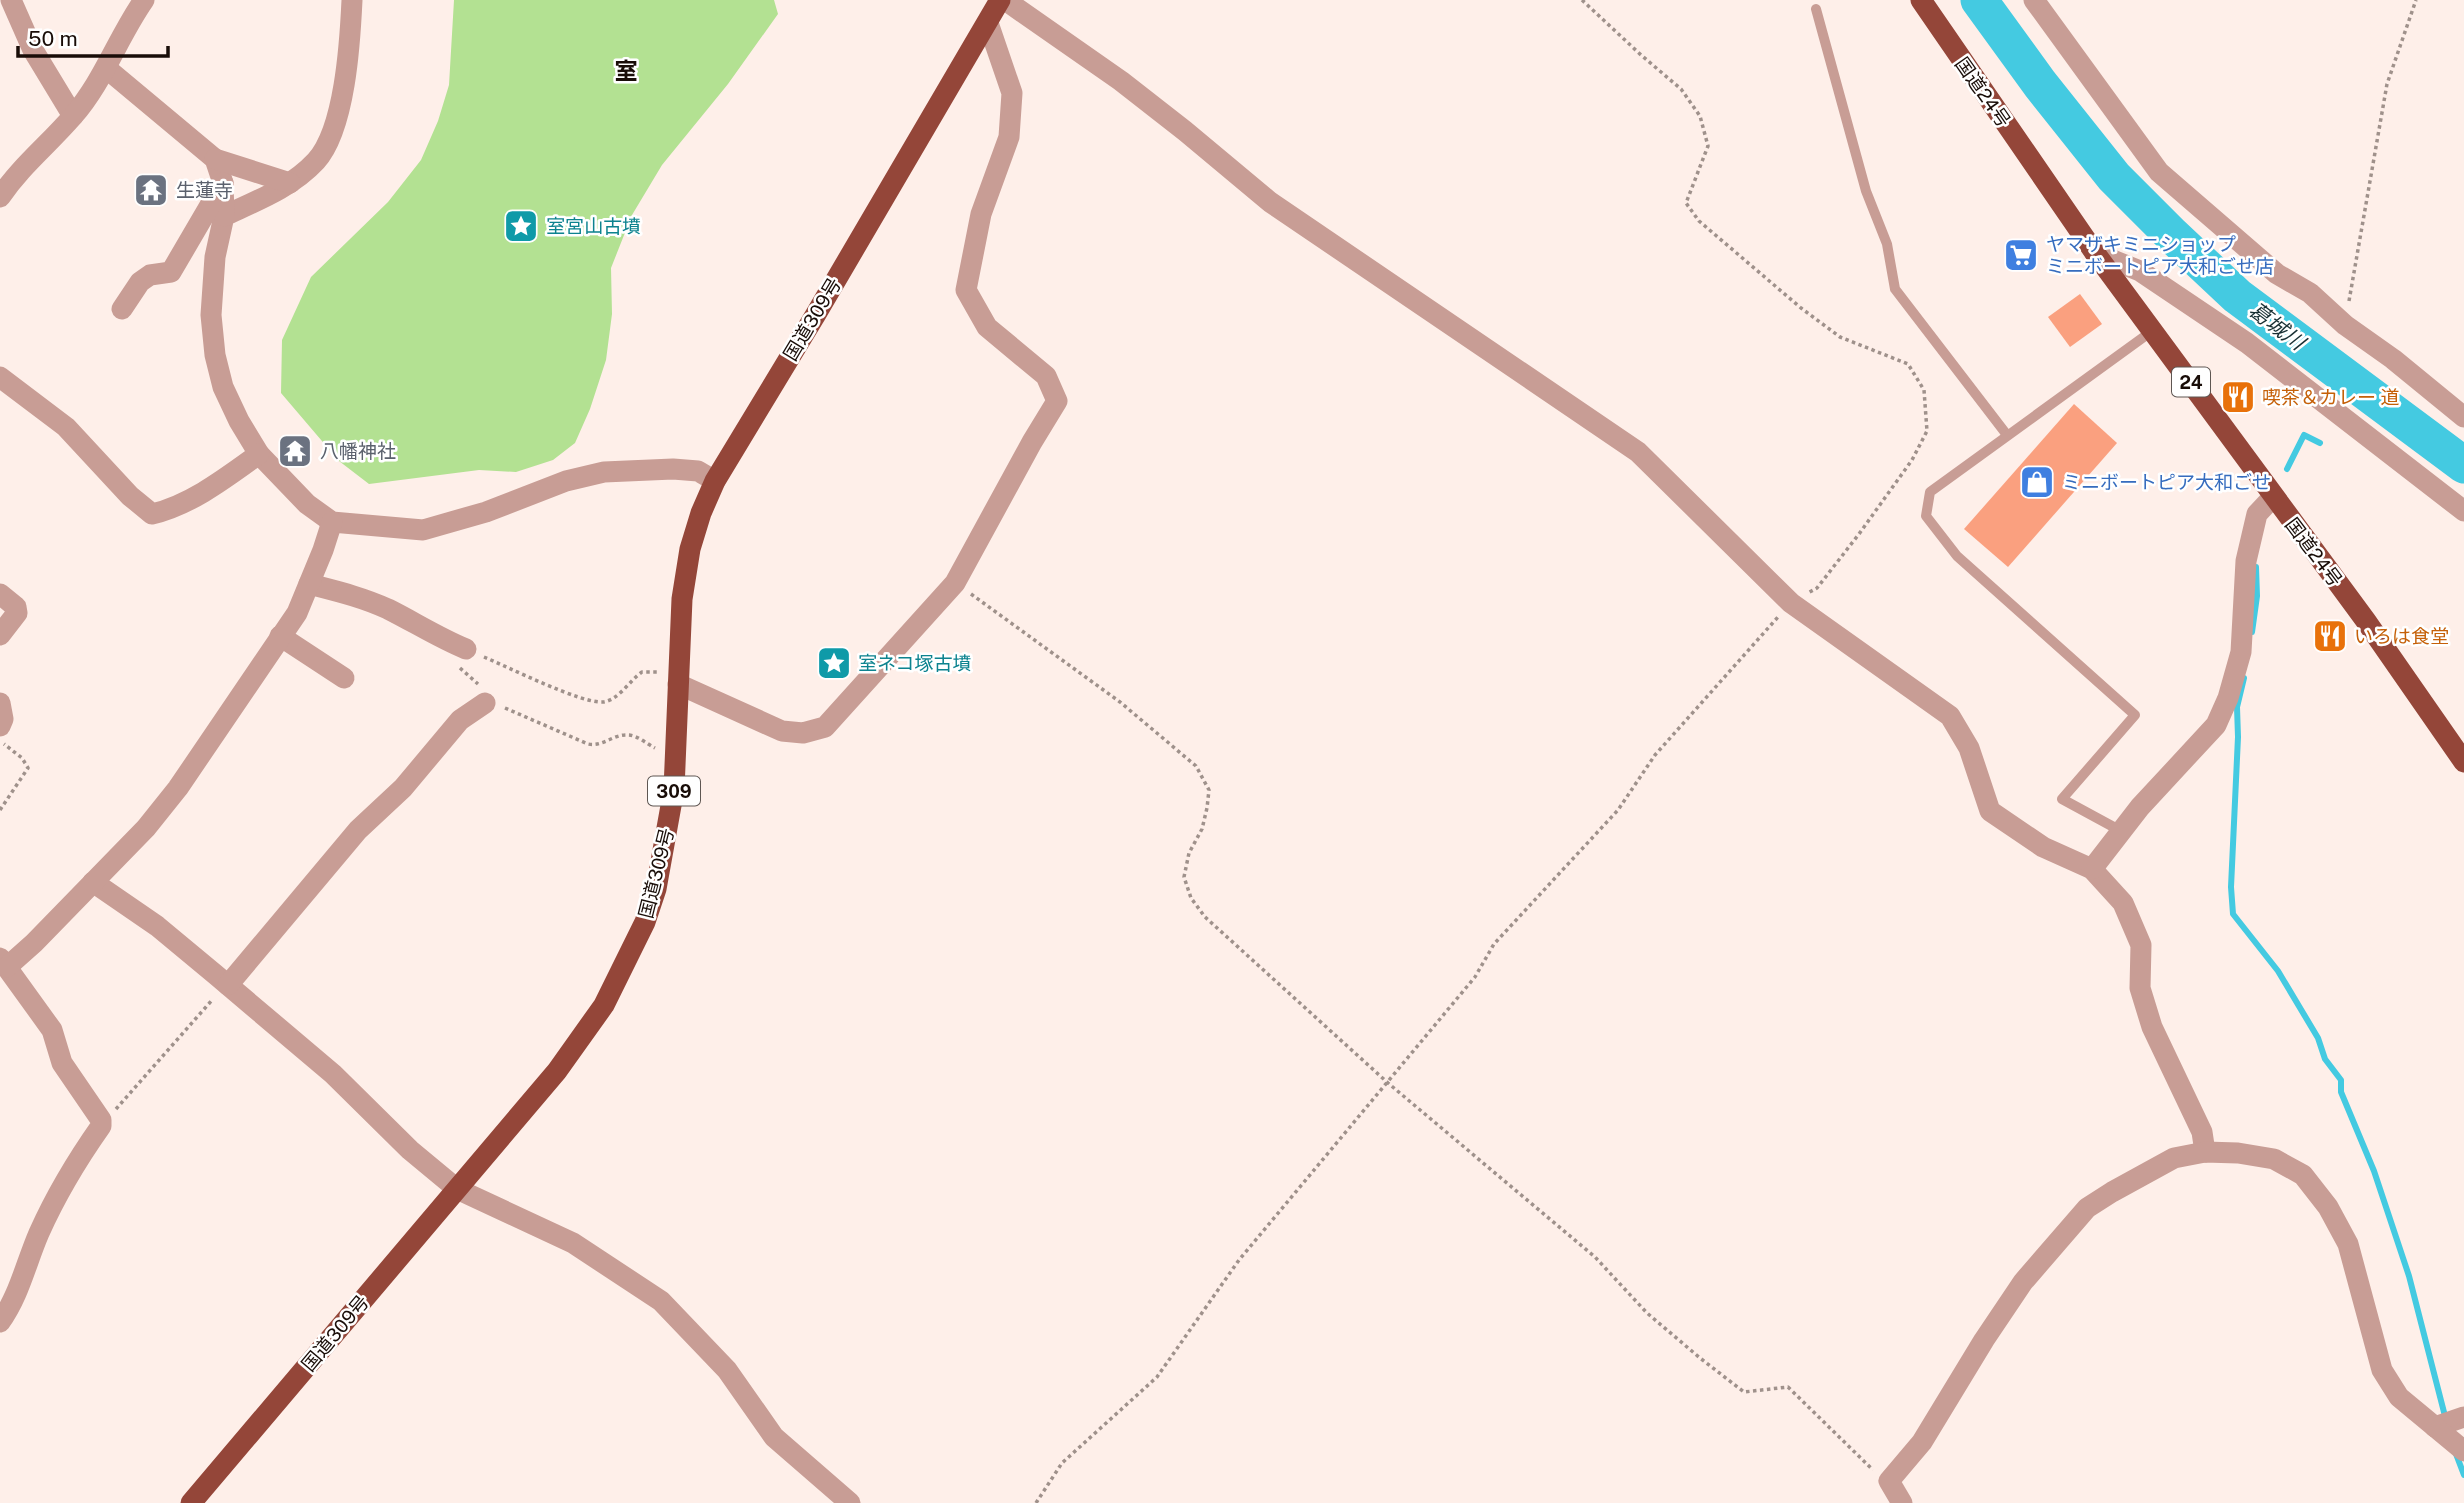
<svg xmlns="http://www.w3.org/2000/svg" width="2464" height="1503" font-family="'Public Sans','Noto Sans JP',sans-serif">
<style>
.green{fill:#b3e192}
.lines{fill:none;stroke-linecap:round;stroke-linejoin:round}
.stream{stroke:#44cae1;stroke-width:6}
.river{stroke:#44cae1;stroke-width:37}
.building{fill:#faa07f}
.path{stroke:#9f918b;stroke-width:3.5;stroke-dasharray:3.5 3.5;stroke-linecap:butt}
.service{stroke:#c89d95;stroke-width:10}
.minor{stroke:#c89d95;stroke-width:21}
.trunk{stroke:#944639;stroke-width:21}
.labels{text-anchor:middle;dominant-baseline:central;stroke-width:5;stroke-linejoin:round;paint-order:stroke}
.shield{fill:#fff;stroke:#5e5652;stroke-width:2}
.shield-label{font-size:18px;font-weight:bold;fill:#190d08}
.street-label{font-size:19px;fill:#190d08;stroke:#fff}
.worship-label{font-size:19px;fill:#5b616d;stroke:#fff;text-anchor:start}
.culture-label{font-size:19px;fill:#0d838f;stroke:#fff;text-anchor:start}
.shop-label{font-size:19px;fill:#366cbe;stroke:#fff;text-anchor:start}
.food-label{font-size:19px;fill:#c56008;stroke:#fff;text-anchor:start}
.water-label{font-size:21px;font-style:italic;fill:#182f33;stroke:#fff}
.quarter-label{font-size:23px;font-weight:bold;fill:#190d08;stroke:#fff}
</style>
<rect width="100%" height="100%" fill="#feefe9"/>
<!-- green -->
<polygon class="green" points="454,0 774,0 778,14 728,84 662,165 632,215 611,268 612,314 606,360 590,409 575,443 553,460 516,472 479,470 369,484 339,461 281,393 282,340 311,277 388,202 421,160 438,121 449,85"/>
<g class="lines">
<!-- stream -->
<g class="stream">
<polyline points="2287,469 2304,435 2320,443"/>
<polyline points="2252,632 2257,596 2256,567"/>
<polyline points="2244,678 2237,707 2238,737 2231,887 2233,914 2278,971 2318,1038 2325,1059 2341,1080 2341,1092 2374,1171 2409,1276 2446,1420"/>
<polyline points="2456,1454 2464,1475"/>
</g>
<!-- river -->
<polyline class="river" points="1979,0 2040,84 2114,177 2172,235 2237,296 2464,465"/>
</g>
<!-- building -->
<g class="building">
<polygon points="2080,294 2102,324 2070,347 2048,317"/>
<polygon points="2074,404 2117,443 2008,567 1964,529"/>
</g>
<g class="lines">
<!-- path -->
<g class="path">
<polyline points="1582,0 1641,55 1681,89 1700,116 1708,146 1686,203 1699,221 1801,308 1840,337 1908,364 1924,390 1927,431 1912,460 1859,534 1817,588 1808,593"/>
<polyline points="2349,301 2387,84 2416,0"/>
<polyline points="971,594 1120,702 1196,766 1209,790 1207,808 1202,829 1189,853 1184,877 1191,898 1205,917 1388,1083 1595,1257 1647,1313 1700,1358 1744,1392 1788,1387 1873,1470"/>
<path d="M484 657C508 667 582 704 603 702 619 700 630 680 642 672H660"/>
<polyline points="460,668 478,684"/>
<path d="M505 708 588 744C603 747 613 734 628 735 637 735 647 744 655 748"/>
<polyline points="0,810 28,768 22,758 4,744"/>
<polyline points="116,1109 213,999"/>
<polyline points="1036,1503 1062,1463 1157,1377 1239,1260 1475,977 1494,944 1618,810 1655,755 1778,617"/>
</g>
<!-- service -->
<g class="service">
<polyline points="1816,9 1866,191 1887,244 1895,289 2007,435"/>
<polyline points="2121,831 2062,799 2135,715 1957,556 1926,516 1930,492 2152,331"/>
</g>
<!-- minor -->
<g class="minor">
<polyline points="11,0 33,50 73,116"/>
<path d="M352 0C350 43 345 129 316 161 291 188 256 201 224 216L215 257 211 315 215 355 223 387 239 421 259 454 307 504 332 522 423 530 486 512 566 481 604 472 673 469 698 471 715 481"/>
<polyline points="1005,0 1121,81 1185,131 1270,202 1638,452 1791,603 1950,716 1969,748 1990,811 2043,847 2092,869 2123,903 2141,945 2140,988 2152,1027 2202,1132 2205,1152"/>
<polyline points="2034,0 2159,172 2277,274 2310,293 2345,325 2393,359 2464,417"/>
<polyline points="106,68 215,159 223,183 224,216"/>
<polyline points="215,159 290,183"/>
<path d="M0 197C22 165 48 145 73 116 103 82 118 37 144 0"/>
<polyline points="2095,253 2140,271 2247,343 2464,511"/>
<polyline points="122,309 140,282 150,275 171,272 223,183"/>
<path d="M0 377 66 427 130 496 152 514C191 505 227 477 259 454"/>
<path d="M309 584C336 591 362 597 388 609 414 622 439 638 466 649"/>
<polyline points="0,594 16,607 17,613 0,635"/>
<polyline points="280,636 344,678"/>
<polyline points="678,684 782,731 803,733 825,727 955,583 1032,442 1057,401 1046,376 987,327 966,290 981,214 1009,137 1012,93 988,23"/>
<polyline points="0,703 3,719 0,726"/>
<polyline points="2092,869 2140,807 2216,725 2228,698 2241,652 2246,561 2257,514 2273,497"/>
<polyline points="93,882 157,926 216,975 333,1074 410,1150 457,1189 573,1243 661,1301 727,1370 774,1437 850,1503"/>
<path d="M0 958 52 1030 62 1063 101 1120V1126C77 1160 56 1195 39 1233 26 1263 19 1296 0 1322"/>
<polyline points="7,967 34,943 146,828 178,788 297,613 323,550 332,522"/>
<polyline points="228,985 358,830 403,788 460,720 485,703"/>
<polyline points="2435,1427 2464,1417"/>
<polyline points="1902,1503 1889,1481 1922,1442 1984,1340 2023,1282 2087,1208 2112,1192 2174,1158 2205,1152 2238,1153 2274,1159 2303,1175 2328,1207 2348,1244 2382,1370 2399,1397 2464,1451"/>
</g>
<!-- trunk -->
<g class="trunk">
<polyline points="1921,0 2095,253 2366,621 2464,762"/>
<polyline points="191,1503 557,1071 604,1005 645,922 656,889 674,789 682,599 690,549 701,513 715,481 816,314 1000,0"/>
</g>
</g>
<!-- icons -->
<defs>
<g id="temple-square" transform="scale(1.75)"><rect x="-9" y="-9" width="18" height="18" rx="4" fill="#6b7280" stroke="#fff"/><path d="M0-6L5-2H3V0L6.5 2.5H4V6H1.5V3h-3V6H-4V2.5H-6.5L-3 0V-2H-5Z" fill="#fff"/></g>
<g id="sight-square" transform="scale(1.75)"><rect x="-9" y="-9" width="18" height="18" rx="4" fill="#0f9aa8" stroke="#fff"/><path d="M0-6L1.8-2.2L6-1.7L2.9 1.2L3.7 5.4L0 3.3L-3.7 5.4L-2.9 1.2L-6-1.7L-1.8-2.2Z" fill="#fff"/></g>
<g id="supermarket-square" transform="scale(1.75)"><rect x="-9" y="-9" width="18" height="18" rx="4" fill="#3f7fe0" stroke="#fff"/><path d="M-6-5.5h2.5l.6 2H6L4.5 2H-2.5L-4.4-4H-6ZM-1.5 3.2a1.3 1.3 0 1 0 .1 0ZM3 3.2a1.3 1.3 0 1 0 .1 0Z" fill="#fff"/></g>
<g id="restaurant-square" transform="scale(1.75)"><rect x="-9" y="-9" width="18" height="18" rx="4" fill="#e8710a" stroke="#fff"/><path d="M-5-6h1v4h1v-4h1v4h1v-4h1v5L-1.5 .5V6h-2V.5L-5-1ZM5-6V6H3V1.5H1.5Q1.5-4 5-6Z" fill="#fff"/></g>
<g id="shop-square" transform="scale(1.75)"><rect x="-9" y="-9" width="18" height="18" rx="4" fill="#3f7fe0" stroke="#fff"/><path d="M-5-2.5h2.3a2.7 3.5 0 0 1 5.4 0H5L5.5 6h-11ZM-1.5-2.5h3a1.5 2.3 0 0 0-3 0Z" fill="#fff"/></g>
</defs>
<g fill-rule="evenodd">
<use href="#temple-square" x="151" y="190"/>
<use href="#sight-square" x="521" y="226"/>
<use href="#supermarket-square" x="2021" y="255"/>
<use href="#restaurant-square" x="2238" y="397"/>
<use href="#temple-square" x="295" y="451"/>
<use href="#shop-square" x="2037" y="482"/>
<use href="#restaurant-square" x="2330" y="636"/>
<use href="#sight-square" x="834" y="663"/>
</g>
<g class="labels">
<!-- shield labels -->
<g class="shield">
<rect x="2172" y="367.5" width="38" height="29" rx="5"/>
<rect x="648" y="776.5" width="52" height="29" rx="5"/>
</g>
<g class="shield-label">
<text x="2191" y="382">24</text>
<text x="674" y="791">309</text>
</g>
<!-- street labels -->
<g class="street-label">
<text transform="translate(1983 92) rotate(55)">国道24号</text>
<text transform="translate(812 319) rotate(-59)">国道309号</text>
<text transform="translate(2314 552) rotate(53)">国道24号</text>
<text transform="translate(656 873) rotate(-76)">国道309号</text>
<text transform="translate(335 1333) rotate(-50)">国道309号</text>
</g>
<!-- worship labels -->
<g class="worship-label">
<text x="176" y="190">生蓮寺</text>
<text x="320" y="451">八幡神社</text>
</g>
<!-- culture labels -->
<g class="culture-label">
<text x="546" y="226">室宮山古墳</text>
<text x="858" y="663">室ネコ塚古墳</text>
</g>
<!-- shop labels -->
<g class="shop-label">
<text x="2046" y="244">ヤマザキミニショップ<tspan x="2046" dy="22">ミニボートピア大和ごせ店</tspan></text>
<text x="2062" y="482">ミニボートピア大和ごせ</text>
</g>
<!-- food labels -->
<g class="food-label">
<text x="2262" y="397">喫茶＆カレー 道</text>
<text x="2354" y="636">いろは食堂</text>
</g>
<!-- water labels -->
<g class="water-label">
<text transform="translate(2277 326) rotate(37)">葛城川</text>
</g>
<!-- quarter labels -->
<g class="quarter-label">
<text x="626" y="70">室</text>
</g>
</g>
<!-- scale -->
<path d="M18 46v10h150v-10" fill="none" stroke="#190d08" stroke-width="3.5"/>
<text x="28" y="46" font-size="21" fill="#190d08" stroke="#ffffff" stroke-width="5" paint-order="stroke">50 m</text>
</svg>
